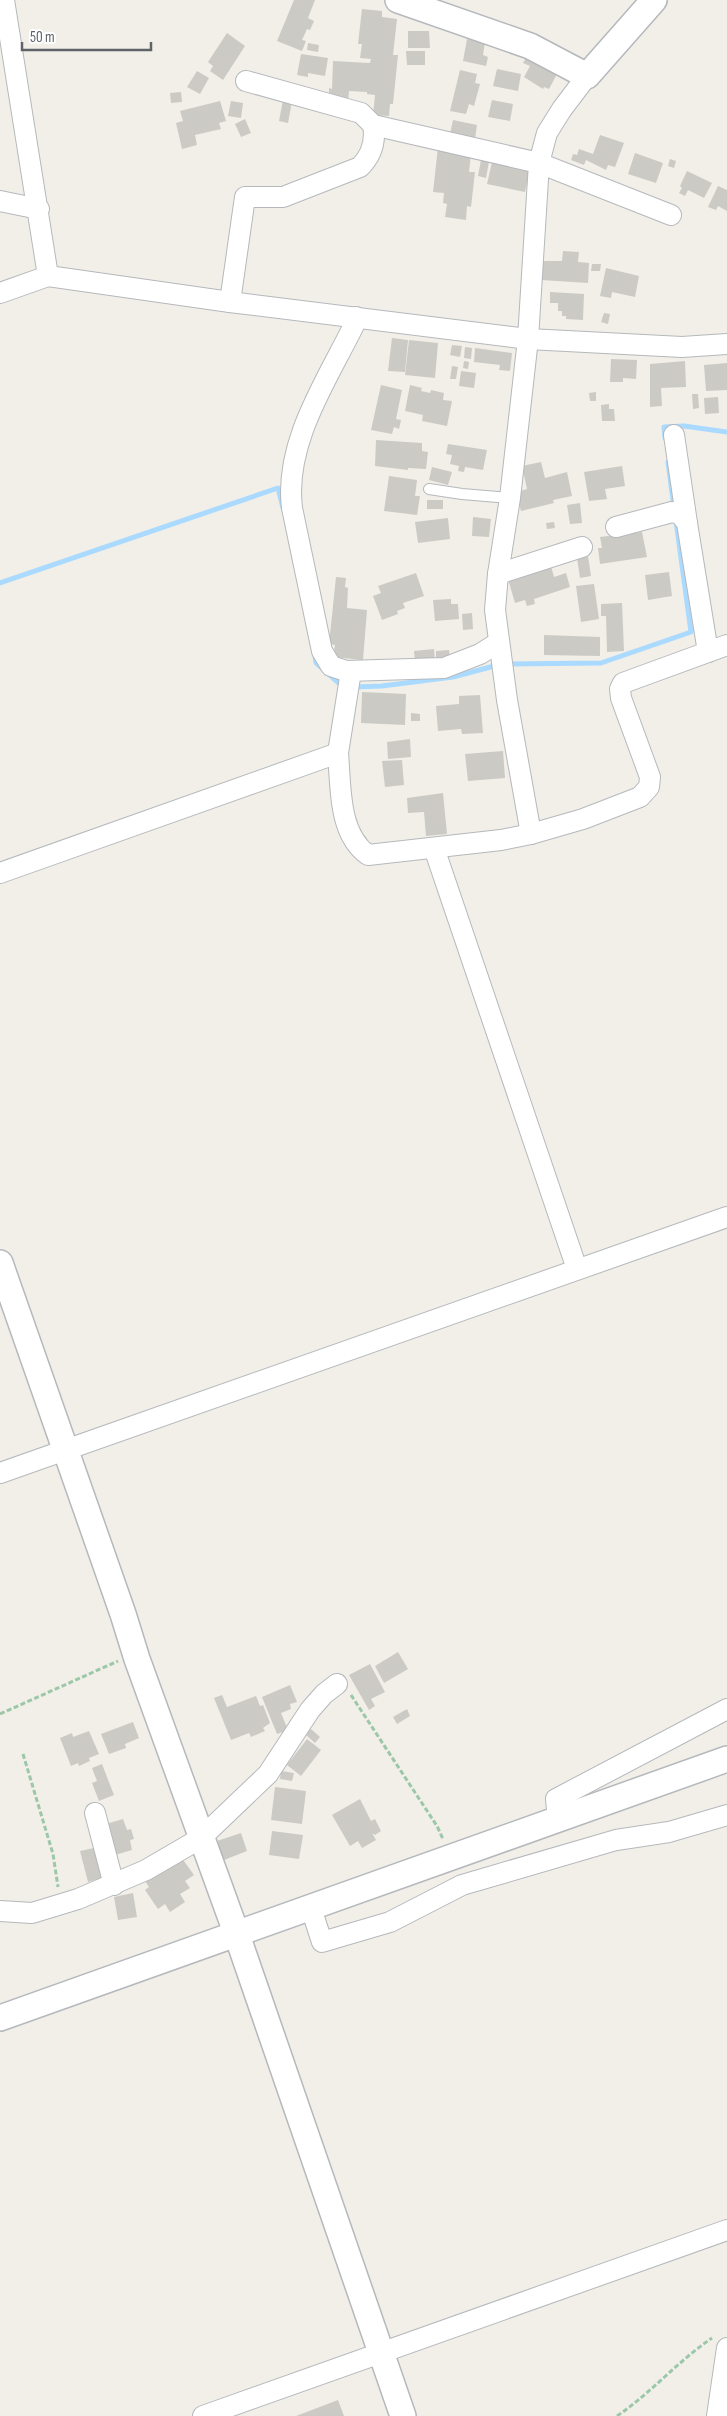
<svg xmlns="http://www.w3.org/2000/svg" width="727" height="2416" font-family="'Sofia Sans Condensed',sans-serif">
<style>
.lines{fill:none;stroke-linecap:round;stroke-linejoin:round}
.stream{stroke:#aadaff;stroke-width:5}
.building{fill:#cccac5}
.service-casing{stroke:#b5b8bc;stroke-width:12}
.minor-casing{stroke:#b5b8bc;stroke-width:22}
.tertiary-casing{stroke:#b5b8bc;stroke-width:28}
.path{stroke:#9cc7a9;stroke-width:3;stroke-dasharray:5 2.5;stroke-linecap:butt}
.service{stroke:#fff;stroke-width:10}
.minor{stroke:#fff;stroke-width:20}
.tertiary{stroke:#fff;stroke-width:25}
</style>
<rect width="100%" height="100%" fill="#f1efe8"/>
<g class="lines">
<!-- stream -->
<g class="stream">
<polyline points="665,438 664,427 684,426 727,432"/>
<polyline points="668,462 674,508"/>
<polyline points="0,583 278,488 283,508"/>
<polyline points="315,655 316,663 343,687"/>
<polyline points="507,664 601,663 691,632 676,521"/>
<polyline points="354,687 382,686 453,677 498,665"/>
</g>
</g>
<!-- building -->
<g class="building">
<polygon points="294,0 315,0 308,18 314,21 310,30 307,29 302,40 306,41 302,51 277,41"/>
<polygon points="362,9 382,11 382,17 397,19 393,55 398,55 393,104 390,104 389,116 373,115 375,95 367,94 367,92 349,91 348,102 329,101 329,88 332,89 333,61 370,63 371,59 360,58 362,44 358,44"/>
<polygon points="408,31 429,31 430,48 408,48"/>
<polygon points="227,33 245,46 223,80 210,71 213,66 208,62"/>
<polygon points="467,39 485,42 483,55 488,57 486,66 463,61"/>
<polygon points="308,43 319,45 318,52 307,50"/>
<polygon points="406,51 425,51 425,65 407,65"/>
<polygon points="301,54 328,58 325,76 308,73 308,77 297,75"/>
<polygon points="526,58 557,74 549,89 544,87 543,89 524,77 530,66 523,63"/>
<polygon points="497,69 521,74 518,91 493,86"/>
<polygon points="460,70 477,74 475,83 480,84 474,106 469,104 466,114 450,111"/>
<polygon points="197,71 209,78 200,94 187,87"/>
<polygon points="181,92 182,102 171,103 170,93"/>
<polygon points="283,100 292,101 288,123 279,121"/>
<polygon points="492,100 513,104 510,121 488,117"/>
<polygon points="220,101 226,121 219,123 221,129 195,135 197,145 182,149 176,123 183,121 180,111"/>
<polygon points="231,101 243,103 241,118 228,116"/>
<polygon points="245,119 251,133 241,137 235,124"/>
<polygon points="453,120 477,125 475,139 450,134"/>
<polygon points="600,135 624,143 615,167 608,165 606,170 586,160 584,165 571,160 573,154 577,155 579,149 593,154"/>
<polygon points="438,147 471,154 469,172 475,172 471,207 467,206 466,220 445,217 447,204 443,203 444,193 433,192"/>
<polygon points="635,153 663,163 656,183 628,174"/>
<polygon points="670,159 676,161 674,168 668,166"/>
<polygon points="481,160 489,162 486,178 478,176"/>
<polygon points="492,162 530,169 525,192 487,184"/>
<polygon points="687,171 712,183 704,198 688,190 685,196 679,193 682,188 680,186"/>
<polygon points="718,186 727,190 727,211 718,206 716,210 708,207"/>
<polygon points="563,251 579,252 578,262 589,263 588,283 541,280 542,261 562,261"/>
<polygon points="592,264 601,264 600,271 591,271"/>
<polygon points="606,268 639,276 635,297 612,292 611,298 600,296"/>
<polygon points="550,292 584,294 583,320 566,319 566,316 562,316 562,311 558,311 558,303 550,303"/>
<polygon points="604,313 610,314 608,324 601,322"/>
<polygon points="392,338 408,340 405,372 388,371"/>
<polygon points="409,340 438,343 435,378 405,375"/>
<polygon points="452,345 462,346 460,357 450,355"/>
<polygon points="465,347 472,348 471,359 464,358"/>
<polygon points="475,348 512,353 510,371 499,370 500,365 474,362"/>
<polygon points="611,359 637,360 636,379 623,378 623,382 610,382"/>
<polygon points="464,361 469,362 468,369 463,368"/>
<polygon points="685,361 686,387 661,388 662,406 650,407 650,364"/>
<polygon points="727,363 727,390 706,391 704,365"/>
<polygon points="452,366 458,367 456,379 450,379"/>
<polygon points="461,371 476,373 474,388 459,386"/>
<polygon points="381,385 402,390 396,419 401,420 399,429 394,427 392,434 371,430"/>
<polygon points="410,385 422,388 421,391 430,393 431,390 444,393 443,400 452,401 447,426 422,421 423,415 405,411"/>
<polygon points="596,392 596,401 590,401 589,393"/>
<polygon points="692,394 698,394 699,408 693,409"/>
<polygon points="718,397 719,413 705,414 704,398"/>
<polygon points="609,404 609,409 614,409 615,421 602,421 601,405"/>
<polygon points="376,440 422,443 422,451 428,452 426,469 408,468 408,470 375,466"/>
<polygon points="448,444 487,450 483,470 465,467 464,472 458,471 459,466 450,464 452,455 446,454"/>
<polygon points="541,462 545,478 567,472 572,496 553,500 554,503 521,511 516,492 527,489 522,466"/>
<polygon points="622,466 625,486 605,489 607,499 589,501 584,472"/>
<polygon points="432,467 452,472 448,485 429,480"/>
<polygon points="389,476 417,480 415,496 420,496 417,515 384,511"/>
<rect x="427" y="500" width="16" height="9"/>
<polygon points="580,503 582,523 570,524 567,505"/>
<polygon points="473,517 491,519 489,537 472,536"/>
<polygon points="448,518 450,539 418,543 415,522"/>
<polygon points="554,522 555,528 547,529 546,523"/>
<polygon points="642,532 647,557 600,564 598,548 602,548 600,537"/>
<polygon points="588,556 591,576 580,578 577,558"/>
<polygon points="551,566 554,577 566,573 570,587 534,599 535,604 527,606 525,600 515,603 508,579"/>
<polygon points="669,572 672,596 648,600 645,575"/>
<polygon points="416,573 424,596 403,603 405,608 397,611 398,614 382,620 373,596 381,593 378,586"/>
<polygon points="336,577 346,578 345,587 348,588 347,608 367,610 363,660 333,657 335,645 329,644"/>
<polygon points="594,584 599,619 581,622 576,586"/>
<polygon points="451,599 451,604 458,604 459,619 435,621 433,600"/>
<polygon points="622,603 624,651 607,652 606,616 601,616 601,604"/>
<polygon points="472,613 473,629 463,630 462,614"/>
<polygon points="544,635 600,637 600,656 544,655"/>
<polygon points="434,649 435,661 415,662 414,651"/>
<polygon points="449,650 450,659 436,661 436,651"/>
<polygon points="362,692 406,694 405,725 361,723"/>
<polygon points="480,695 483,733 462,734 461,729 438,731 436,706 459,704 459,696"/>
<polygon points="411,713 420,714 420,721 411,721"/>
<polygon points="410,739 411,757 388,759 387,742"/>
<polygon points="503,751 505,778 468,781 465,754"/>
<polygon points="402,760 404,785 385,787 382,761"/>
<polygon points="443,793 447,834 426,836 424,812 408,813 407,798"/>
<polygon points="398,1652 408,1669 384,1683 375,1666"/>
<polygon points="370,1664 385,1692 371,1699 375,1706 369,1710 349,1675"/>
<polygon points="290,1685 297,1702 290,1704 291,1709 281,1713 288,1730 277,1734 262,1697"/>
<polygon points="222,1695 227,1707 256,1696 260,1706 263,1705 270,1723 263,1728 265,1731 251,1737 249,1733 231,1740 214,1698"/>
<polygon points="407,1709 410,1716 397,1724 393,1717"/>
<polygon points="133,1722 139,1738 125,1744 126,1748 109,1754 101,1734"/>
<polygon points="311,1729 320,1737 315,1743 306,1735"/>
<polygon points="89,1731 99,1754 89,1758 90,1761 79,1766 78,1763 71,1766 60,1738 72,1733 73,1737"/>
<polygon points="307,1739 321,1750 301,1776 287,1765"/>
<polygon points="102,1764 114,1795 99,1801 92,1783 97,1781 92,1768"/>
<polygon points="281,1771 294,1773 292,1781 280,1779"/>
<polygon points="275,1787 306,1791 302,1824 271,1820"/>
<polygon points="360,1799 371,1821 375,1819 381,1831 375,1835 372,1833 376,1840 362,1848 358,1841 350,1846 332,1815"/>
<polygon points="123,1819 127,1830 131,1829 134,1839 130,1840 132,1850 115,1855 106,1824"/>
<polygon points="272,1831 303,1835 299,1859 269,1855"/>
<polygon points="241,1833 247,1851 224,1860 217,1841"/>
<polygon points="94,1848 102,1878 88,1882 80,1851"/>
<polygon points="181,1857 194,1875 185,1881 190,1888 180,1894 185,1902 170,1912 165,1904 158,1909 145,1890 149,1887 145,1881"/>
<polygon points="133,1893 137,1917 118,1920 114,1897"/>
<polygon points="338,2400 344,2416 296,2416"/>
</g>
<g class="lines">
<!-- service casing -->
<g class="service-casing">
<polyline id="service" points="429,489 462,494 510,498"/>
</g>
<!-- minor casing -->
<g class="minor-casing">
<g id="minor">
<polyline points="4,0 48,276"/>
<polyline points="373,125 539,163 671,215"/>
<polyline points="0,201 39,209"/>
<polyline points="0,293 48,276 230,302 528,339 682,347 727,344"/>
<path d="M230 302 245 197H283L360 167C372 155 376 141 373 125L361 113 246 81"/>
<path d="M356 317 354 325C326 382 284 443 292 508L322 651 331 666 346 671 444 668 480 654 499 642"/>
<polyline points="674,435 687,523"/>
<polyline points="616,527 672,512 680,514 687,523 708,652"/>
<polyline points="498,574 582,547"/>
<polyline points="338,753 351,671"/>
<polyline points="531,834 507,700 495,610 498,574 510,498 528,339 539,163 547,133 562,109 587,76"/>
<polyline points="434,848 577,1269"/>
<path d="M0 873 338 753C341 787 338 833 368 855L501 840 531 834 583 819 640 797 649 787 650 777 621 698 620 689 623 683 727 645"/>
<polyline points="0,1473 727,1217"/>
<polyline points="95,1813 114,1885"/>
<polyline points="558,1820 556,1799 727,1709"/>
<polyline points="311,1908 322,1942 390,1922 462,1885 616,1840 669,1832 727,1815"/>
<polyline points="0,1911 32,1913 78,1899 146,1870 201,1838 268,1774 310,1710 324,1694 337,1684"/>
<polyline points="203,2416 727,2230"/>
<polyline points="717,2416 727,2348"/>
</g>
</g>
<!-- tertiary casing -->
<g class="tertiary-casing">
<g id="tertiary">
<polyline points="398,0 530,46 587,76 654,0"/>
<polyline points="0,1263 123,1614 137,1659 237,1935 403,2416"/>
<polyline points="0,2018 727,1759"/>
</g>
</g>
<!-- path -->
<g class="path">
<polyline points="351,1695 437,1826 443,1839"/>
<polyline points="0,1714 118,1661"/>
<polyline points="23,1754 53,1854 58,1887"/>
<path d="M617 2416C651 2393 678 2361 712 2338"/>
</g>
<!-- service -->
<use href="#service" class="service"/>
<!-- minor -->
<use href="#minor" class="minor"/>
<!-- tertiary -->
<use href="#tertiary" class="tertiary"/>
</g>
<!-- scale -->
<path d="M22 42v8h129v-8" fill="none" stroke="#5f6368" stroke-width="2.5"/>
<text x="30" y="42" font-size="15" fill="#5f6368" stroke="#ffffff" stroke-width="4" paint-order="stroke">50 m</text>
</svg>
